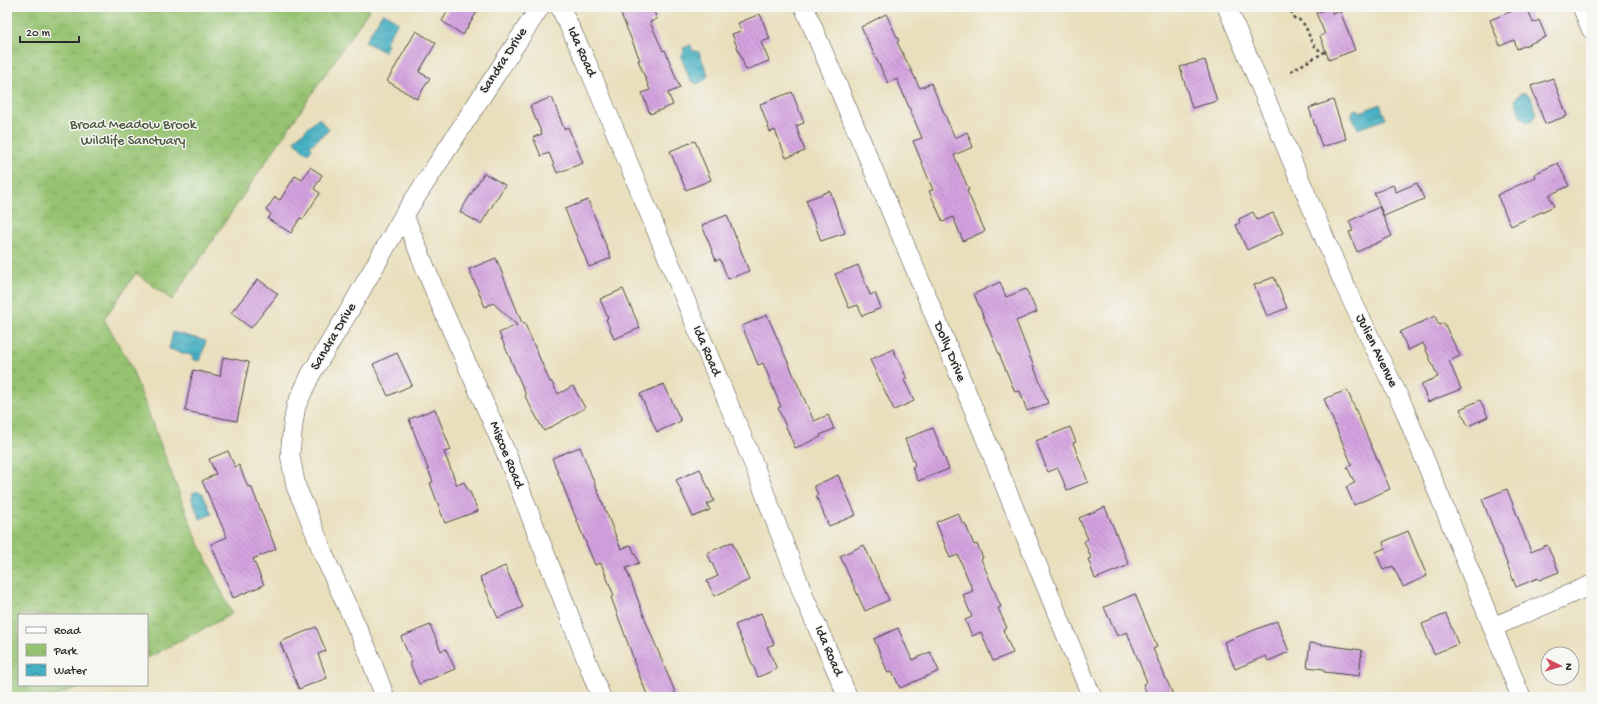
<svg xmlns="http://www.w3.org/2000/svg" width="1598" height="704" font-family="'Gochi Hand',sans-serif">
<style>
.park{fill:url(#park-crowns);stroke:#60774e}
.water{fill:url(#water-waves);stroke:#386e77}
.building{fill:url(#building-back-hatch)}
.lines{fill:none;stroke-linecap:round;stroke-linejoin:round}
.street-casing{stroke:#484641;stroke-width:20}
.path{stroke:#484641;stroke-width:2.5;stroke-dasharray:3 3;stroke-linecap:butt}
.street{stroke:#fff;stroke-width:19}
.labels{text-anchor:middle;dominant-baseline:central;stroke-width:3;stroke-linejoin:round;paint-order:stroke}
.street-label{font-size:14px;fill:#2b2b2b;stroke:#f6f6f2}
.park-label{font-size:14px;fill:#4b5940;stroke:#f6f6f2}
</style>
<defs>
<pattern id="park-crowns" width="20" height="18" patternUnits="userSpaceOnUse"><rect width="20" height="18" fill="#96c371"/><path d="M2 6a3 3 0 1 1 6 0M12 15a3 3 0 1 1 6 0" fill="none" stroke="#7b9f5d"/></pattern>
<pattern id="water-waves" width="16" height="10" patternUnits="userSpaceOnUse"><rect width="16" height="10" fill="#45b0c3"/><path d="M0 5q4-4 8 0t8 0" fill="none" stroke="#3a8f9f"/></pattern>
<pattern id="building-back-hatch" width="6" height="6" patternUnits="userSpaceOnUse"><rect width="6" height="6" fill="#d4a3e0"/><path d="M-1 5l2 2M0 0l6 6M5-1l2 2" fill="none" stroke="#ac85b6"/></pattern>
</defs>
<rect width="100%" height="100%" fill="#f6f6f2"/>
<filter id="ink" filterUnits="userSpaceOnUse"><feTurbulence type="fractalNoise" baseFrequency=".025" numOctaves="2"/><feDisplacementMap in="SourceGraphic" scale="8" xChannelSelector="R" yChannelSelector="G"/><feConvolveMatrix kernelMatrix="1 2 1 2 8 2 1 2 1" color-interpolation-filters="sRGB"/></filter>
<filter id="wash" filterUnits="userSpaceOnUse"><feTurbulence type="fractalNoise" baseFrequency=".012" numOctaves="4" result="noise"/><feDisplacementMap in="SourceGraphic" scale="16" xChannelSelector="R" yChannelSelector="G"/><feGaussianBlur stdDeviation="0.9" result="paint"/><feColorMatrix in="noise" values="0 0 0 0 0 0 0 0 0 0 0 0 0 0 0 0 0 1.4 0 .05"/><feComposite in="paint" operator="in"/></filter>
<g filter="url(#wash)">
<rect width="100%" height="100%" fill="#e9dfbc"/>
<!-- park -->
<polygon class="park" points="7,7 371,7 172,300 136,273 104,319 130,364 195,535 232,614 147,658 147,615 19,615 19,685 82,685 54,697 7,697"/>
<!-- water -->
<g class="water">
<polygon points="383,12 398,22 385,43 388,45 384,52 365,42"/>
<polygon points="691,45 692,50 699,52 708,75 705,80 697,84 690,80 681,57 684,52 683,48"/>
<polygon points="1520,93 1526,93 1531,97 1537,114 1532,121 1526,122 1521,118 1515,100"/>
<polygon points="1380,104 1386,119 1358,129 1351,115 1353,114 1352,111 1358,109 1360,112"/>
<polygon points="319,118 329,130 310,146 312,149 308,153 306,151 304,152 294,140"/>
<polygon points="173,332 206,341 201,358 200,358 199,361 192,359 193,356 169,349"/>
<polygon points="198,491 200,493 202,492 212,514 200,519 191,498 193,497 192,493"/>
</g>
<g id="blocks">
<!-- building -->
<g class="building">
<polygon points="450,7 480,7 463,35 442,21"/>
<polygon points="618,7 652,7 657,19 650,22 663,51 665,50 680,88 668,93 673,105 650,114 642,93 650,90 638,60 640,60"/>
<polygon points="1522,7 1527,7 1533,23 1539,20 1546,37 1517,49 1514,40 1500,46 1490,20"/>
<polygon points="1330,8 1333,14 1340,11 1355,50 1329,60 1320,36 1325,34 1316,13"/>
<polygon points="760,14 770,39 761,42 769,61 746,70 732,34 741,31 738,23"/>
<polygon points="886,14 899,41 897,42 920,88 931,83 955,138 967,132 973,147 954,155 969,190 967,191 985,231 963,241 953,217 943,222 929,191 933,190 913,141 922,138 897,79 888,83 861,27"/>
<polygon points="416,31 436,43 419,72 430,78 417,99 387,81"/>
<polygon points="1205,60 1217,101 1192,108 1180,67"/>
<polygon points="1553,78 1567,116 1545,124 1531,86"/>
<polygon points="792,92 804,123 796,126 805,151 786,158 775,130 770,132 760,104"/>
<polygon points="552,97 564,129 568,127 583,163 557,173 549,153 541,156 533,137 542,134 530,106"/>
<polygon points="1333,100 1346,139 1322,147 1309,108"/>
<polygon points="695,141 711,180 686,190 670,151"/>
<polygon points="1558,163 1569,186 1549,195 1554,206 1511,226 1497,195 1536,177 1534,174"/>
<polygon points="310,167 322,175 314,189 320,193 303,219 300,218 291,233 268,219 271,214 266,210 275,197 280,200 295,176 302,180"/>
<polygon points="484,173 505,185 481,224 460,212"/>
<polygon points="1417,183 1424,199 1384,216 1374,193 1393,185 1396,192"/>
<polygon points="830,191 845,233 821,241 806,200"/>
<polygon points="588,200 611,258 589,267 565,209"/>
<polygon points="1379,207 1392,236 1357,252 1349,232 1353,231 1349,221"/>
<polygon points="1253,212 1257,220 1273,213 1283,233 1247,250 1236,225 1240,222 1239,219"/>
<polygon points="727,215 749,271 728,279 720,259 716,261 702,225"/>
<polygon points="496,258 522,323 524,322 550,382 551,381 558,394 573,386 585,408 544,431 525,396 526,395 499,333 517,325 493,303 485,307 469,269"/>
<polygon points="858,265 870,295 875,293 881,308 862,316 858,305 849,308 835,274"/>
<polygon points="1274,277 1287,308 1267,316 1254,285"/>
<polygon points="258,279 278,294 251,328 231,313"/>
<polygon points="1000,282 1006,297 1026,289 1037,312 1016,321 1048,403 1027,411 1020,391 1015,392 974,294"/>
<polygon points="623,289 640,328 614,339 606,319 608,318 600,299"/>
<polygon points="767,315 814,421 828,415 834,429 820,435 821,437 795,448 778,408 781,407 763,363 758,365 742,326"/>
<polygon points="1435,316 1439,325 1444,323 1460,356 1449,361 1461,389 1428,402 1421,384 1438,377 1423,343 1408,350 1400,332"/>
<polygon points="893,349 907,379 904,380 914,401 894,410 870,360"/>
<polygon points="397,353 412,385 388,396 373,364"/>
<polygon points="223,357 249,362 237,421 185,411 193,370 220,376"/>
<polygon points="664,384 681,421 657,432 640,394"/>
<polygon points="1347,390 1390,489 1354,505 1346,487 1355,483 1347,467 1352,465 1324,399"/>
<polygon points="1480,400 1488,417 1468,426 1460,409"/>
<polygon points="435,409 451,450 444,452 457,485 464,482 469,492 470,492 478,511 445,523 430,483 433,482 409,419"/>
<polygon points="1070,427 1076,442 1073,443 1088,482 1067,490 1058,468 1048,472 1036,441"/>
<polygon points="933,428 949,469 918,481 912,467 915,465 905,439"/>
<polygon points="580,447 621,549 631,545 639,563 626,568 647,624 677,697 648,697 633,660 634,660 611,597 614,596 601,563 595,565 579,526 552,458"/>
<polygon points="228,451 235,467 239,465 248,487 251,486 276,549 253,559 264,585 233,598 211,544 227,537 202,481 216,474 209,459"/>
<polygon points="700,469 714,501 707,504 710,510 693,517 676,480"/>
<polygon points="838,475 856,515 829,526 816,496 818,495 814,486"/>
<polygon points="1507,489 1531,552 1547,545 1559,572 1539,580 1538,578 1516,587 1482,499"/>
<polygon points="1105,507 1129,565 1095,579 1088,559 1091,558 1084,541 1088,539 1079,518"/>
<polygon points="958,513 963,524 965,523 974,545 977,544 983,558 981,559 1001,607 998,608 1007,628 1003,630 1013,653 993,661 981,632 972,636 965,620 972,617 963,595 973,591 958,555 950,558 936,522"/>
<polygon points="1408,531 1427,576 1403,587 1393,566 1383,570 1376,552 1385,548 1383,542"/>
<polygon points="732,542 749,580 714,596 707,581 718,576 707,553"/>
<polygon points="864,545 889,600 865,611 840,556"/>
<polygon points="505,566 523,607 498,618 480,577"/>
<polygon points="1135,594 1157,647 1153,649 1174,697 1148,697 1143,684 1147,682 1127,632 1117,636 1104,607"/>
<polygon points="761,613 774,644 767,647 777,669 758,677 735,625"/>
<polygon points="1446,614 1458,644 1434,654 1422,624"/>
<polygon points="1277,621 1289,652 1268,661 1266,656 1235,669 1224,642"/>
<polygon points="430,625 441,651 446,649 455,669 419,684 410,664 412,663 401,637"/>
<polygon points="316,627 326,651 318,654 327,678 299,689 280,642"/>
<polygon points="898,628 912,660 930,652 939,671 900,688 892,671 888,673 874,639"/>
<polygon points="1310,643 1362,650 1359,676 1324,672 1324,669 1307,667"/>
</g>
</g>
</g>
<g filter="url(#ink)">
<use href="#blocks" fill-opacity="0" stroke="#484641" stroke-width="1"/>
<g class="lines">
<!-- street casing -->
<g class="street-casing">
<g id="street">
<polyline points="560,7 586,61 754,465 805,599 848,697"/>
<path d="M804 7C876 175 947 343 1016 513 1041 574 1066 636 1092 697"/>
<polyline points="1227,7 1344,284 1403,406 1521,697"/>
<polyline points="1582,7 1591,29"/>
<polyline points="404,215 438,299 506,453 601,697"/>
<polyline points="1493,627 1591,585"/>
<polyline points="385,697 367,649 325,558 306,509 296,487 290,455 293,424 296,406 311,374 345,318 404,215 540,7"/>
</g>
</g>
<!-- path -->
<g class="path">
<path d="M1291 11 1294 18C1313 22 1304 47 1326 53"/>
<polyline points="1291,71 1323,53"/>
</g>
<!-- street -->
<use href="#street" class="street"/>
</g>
</g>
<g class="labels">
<!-- street labels -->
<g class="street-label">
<text transform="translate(581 52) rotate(66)">Ida Road</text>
<text transform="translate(504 61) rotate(-57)">Sandra Drive</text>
<text transform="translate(334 337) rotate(-59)">Sandra Drive</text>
<text transform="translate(706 351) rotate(67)">Ida Road</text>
<text transform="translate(1376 351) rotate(64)">Julien Avenue</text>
<text transform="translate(949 352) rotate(67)">Dolly Drive</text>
<text transform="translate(506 455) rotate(68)">Miscoe Road</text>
<text transform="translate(828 651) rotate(67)">Ida Road</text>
</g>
<!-- park labels -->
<g class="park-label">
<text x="133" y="125">Broad Meadow Brook<tspan x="133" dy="16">Wildlife Sanctuary</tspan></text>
</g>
</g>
<!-- margin -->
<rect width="1598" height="704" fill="none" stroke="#f6f6f2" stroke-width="24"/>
<!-- legend -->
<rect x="18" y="614" width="130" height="72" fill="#f6f6f2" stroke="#a5a5a2"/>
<rect x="26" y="627" width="20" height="6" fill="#ffffff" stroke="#a5a5a2"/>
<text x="54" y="634" font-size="12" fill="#2b2b2b">Road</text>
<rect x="26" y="644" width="20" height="12" fill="url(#park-crowns)" stroke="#a5a5a2"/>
<text x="54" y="654" font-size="12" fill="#2b2b2b">Park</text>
<rect x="26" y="664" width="20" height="12" fill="url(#water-waves)" stroke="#a5a5a2"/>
<text x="54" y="674" font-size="12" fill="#2b2b2b">Water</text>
<!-- north arrow -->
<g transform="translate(1560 666) rotate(95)"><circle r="19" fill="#f6f6f2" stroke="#a5a5a2"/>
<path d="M0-3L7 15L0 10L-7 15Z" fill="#d1495b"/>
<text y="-6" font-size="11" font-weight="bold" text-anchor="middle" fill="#2b2b2b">N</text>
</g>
<!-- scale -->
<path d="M20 36v6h59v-6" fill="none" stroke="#2b2b2b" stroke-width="2"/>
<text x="26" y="36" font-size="12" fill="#2b2b2b" stroke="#f6f6f2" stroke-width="3" paint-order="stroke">20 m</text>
</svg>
